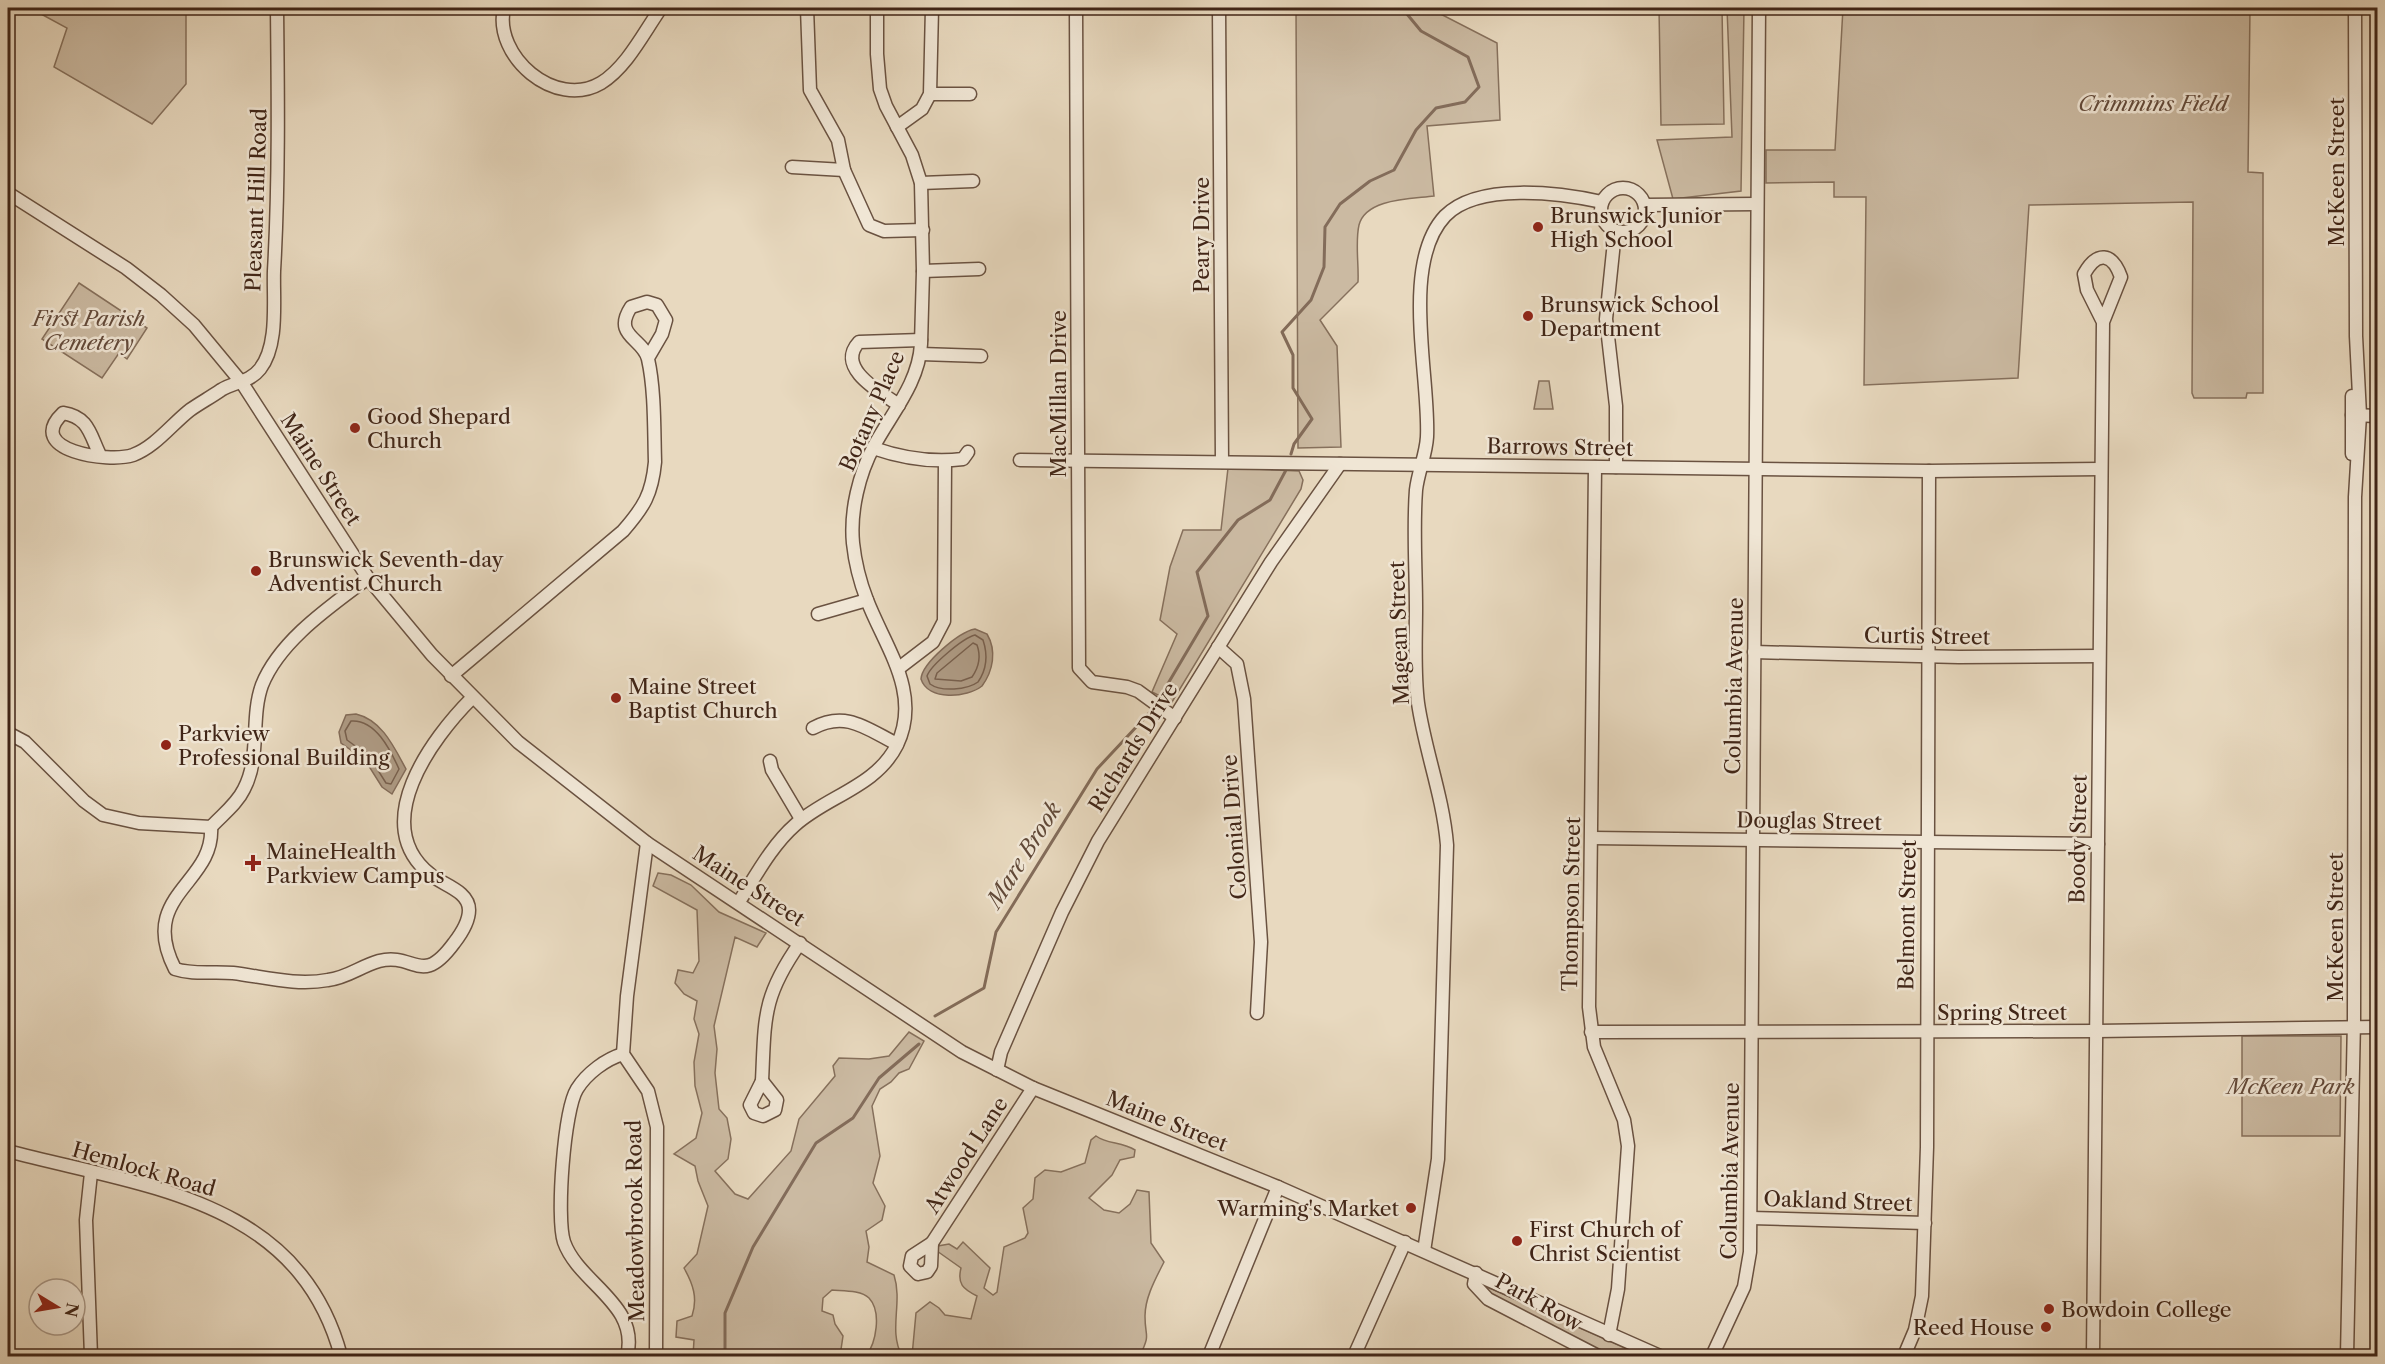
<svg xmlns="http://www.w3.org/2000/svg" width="2385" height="1364" font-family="'Libre Caslon Text',serif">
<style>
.green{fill:#cbbaa2;stroke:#86705c;stroke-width:1.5}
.water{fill:#af9c86;stroke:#836c5a;stroke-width:1.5}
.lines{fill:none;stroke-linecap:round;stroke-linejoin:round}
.shore{stroke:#78604e;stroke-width:1.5}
.stream{stroke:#836c5a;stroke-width:3}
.minor-casing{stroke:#6a5241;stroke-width:15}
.minor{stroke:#f0e6d5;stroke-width:12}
.poi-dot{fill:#8f2418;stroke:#f0e6d5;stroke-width:2}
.labels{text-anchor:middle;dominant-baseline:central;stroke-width:5;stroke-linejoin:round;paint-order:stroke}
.park-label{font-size:21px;font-style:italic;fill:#634a3a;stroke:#f0e6d5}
.street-label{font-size:21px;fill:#402517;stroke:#f0e6d5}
.poi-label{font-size:21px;fill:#402517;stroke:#f0e6d5;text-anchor:start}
.water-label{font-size:22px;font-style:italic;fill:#614938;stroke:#f0e6d5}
</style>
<rect width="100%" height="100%" fill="#e8d9bf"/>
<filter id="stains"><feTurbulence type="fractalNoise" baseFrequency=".00333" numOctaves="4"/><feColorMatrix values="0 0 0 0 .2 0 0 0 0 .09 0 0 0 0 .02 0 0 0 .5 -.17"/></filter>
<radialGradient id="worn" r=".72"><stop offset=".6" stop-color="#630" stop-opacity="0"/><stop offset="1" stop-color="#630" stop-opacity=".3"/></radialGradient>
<!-- green -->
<g class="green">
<polygon points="30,8 186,8 186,84 152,124 54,67 67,28"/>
<path d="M1296 8H1429L1497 43 1500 120 1427 126 1434 196C1412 199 1366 198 1359 225 1355 242 1359 265 1358 282L1320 320 1337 346 1341 447 1298 448Z"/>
<polygon points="1659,8 1722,8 1724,124 1661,125"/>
<polygon points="1727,8 1744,8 1741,191 1673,199 1657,140 1732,137"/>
<polygon points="1843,8 2250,8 2248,172 2263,173 2263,393 2247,393 2246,398 2194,398 2192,393 2193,202 2029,205 2018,378 1864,385 1866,197 1834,197 1834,182 1766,183 1766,150 1835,150"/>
<polygon points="79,283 147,328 127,359 119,353 102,378 42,339"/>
<polygon points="1539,381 1549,381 1553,409 1534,409"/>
<polygon points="1228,468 1299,471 1303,480 1301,489 1172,702 1152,692 1177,634 1160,620 1170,567 1183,530 1221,530"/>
<path d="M658 873 671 875 691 885 719 912 766 933 757 947 735 937 714 1026 717 1049 715 1073 719 1109 727 1118 731 1139 728 1159 715 1171 735 1194 748 1199 791 1151 799 1119 835 1076 833 1066 839 1058 869 1059 889 1056 909 1032 924 1041 909 1069 899 1073 891 1082 880 1089 872 1106 880 1156 873 1183 885 1206 882 1220 866 1231 869 1247 867 1262 894 1275C903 1303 888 1330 902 1356H866C876 1343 882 1312 869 1298 861 1290 843 1291 832 1290L823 1298 822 1311 833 1315 835 1324 843 1336 840 1356H693L694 1340 676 1337 677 1321 692 1316C698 1298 693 1284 684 1268L697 1254 708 1206 698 1181 695 1166 674 1154 696 1138 702 1113 695 1086 694 1062 699 1034 694 1019 697 1001 684 994 675 983 678 970 693 973 699 961 697 910 653 886Z"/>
<polygon points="2242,1036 2341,1036 2340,1136 2242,1136"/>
<path d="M1096 1136C1107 1144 1122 1142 1135 1150L1134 1157 1120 1160 1112 1175 1089 1198 1104 1210 1119 1213 1130 1204 1137 1190 1149 1192 1151 1243 1164 1262C1156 1278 1145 1297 1145 1316 1145 1339 1151 1332 1140 1356H905H912L916 1313 930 1302 939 1308 945 1315 971 1319 977 1296C963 1289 957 1284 961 1268L937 1251 938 1246 949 1244 957 1249 963 1242 990 1268 984 1288 993 1295 997 1292 1004 1247 1025 1238 1028 1233 1023 1208 1033 1199 1035 1178 1045 1170 1061 1172 1085 1163 1091 1140Z"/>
<polygon points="1485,1287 1492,1289 1643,1356 1609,1356 1503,1300 1486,1291"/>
</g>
<!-- water -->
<g class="water">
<path d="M975 629 987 634C997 651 993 671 982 686 967 698 928 701 921 679 922 663 959 632 975 629Z"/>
<path d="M356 714C382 720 394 747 406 769L392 794 382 787 365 760 341 743 339 732 346 715Z"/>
</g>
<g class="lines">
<!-- shore -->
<g class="shore">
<path d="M975 635 983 640C988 655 987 669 978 682 967 690 941 692 930 684L927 676C931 665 963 638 975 635Z"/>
<path d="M973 643 977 645C981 656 979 667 972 677L961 681 935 679 937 673Z"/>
<path d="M351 721C375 719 390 749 399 769L391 784 386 783 369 756 347 740 345 731Z"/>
</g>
<!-- stream -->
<g class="stream">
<polyline points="1291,454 1294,444 1312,419 1293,388 1293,355 1282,332 1311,300 1324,267 1325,227 1340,204 1370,181 1394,170 1416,130 1436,108 1465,102 1479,87 1468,57 1421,31 1402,8"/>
<polyline points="1160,697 1208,616 1197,572 1238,520 1270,500 1286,470"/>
<polyline points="935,1016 984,988 996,932 1097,769 1153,709"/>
<polyline points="725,1356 725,1313 753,1247 816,1143 853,1118 879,1078 919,1044"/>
</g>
<!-- minor casing -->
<g class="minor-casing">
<g id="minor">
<path d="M504 8C493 56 555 110 601 83 627 67 644 32 661 8"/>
<polyline points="807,8 810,90 838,140 844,170 869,225 884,231 923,230"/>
<polyline points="1076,8 1079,668 1092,682 1127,687 1138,691 1175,718"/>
<polyline points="1219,8 1222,462"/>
<polyline points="930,94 970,94"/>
<polyline points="897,127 922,109 930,94 932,8"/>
<polyline points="792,167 844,170"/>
<polyline points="921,183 973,181"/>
<circle cx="1623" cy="210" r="22"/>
<polyline points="8,193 126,268 161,295 194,325 242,383 368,578 432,655 518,742 647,843 962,1052 1033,1088 1278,1187 1660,1356"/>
<polyline points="1645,205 1756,204"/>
<polyline points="1615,232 1606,319 1616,406 1616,467"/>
<polyline points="923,271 979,269"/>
<polyline points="921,354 981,356"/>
<polyline points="2352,396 2352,454"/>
<path d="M899 405C880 392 835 368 859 342L921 340"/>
<polyline points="2352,415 2378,416"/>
<path d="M873 448C902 458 932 463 963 459L968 452"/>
<path d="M100 455C90 435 89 417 63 413 23 451 109 463 133 455 155 447 172 424 190 410 200 403 211 397 221 390 234 382 250 382 260 369 279 345 273 300 274 271 279 183 278 96 277 8"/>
<polyline points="1020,460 1929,471 2100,469"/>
<polyline points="1595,467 1589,1007 1594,1047 1624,1120 1628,1146 1618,1289 1609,1335"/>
<polyline points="818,614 867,600"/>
<polyline points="1218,647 1237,664 1244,699 1261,942 1257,1013"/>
<polyline points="1754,652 1959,657 2099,656"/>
<polyline points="899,668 933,642 944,621 945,461"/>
<path d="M451 676 623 531C644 507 652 494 655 462 654 430 655 390 648 359 643 338 612 336 631 307L647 302 657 305 666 320 662 334 648 358"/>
<path d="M813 728C846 710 867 729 897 744"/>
<path d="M8 733 25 742 84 801 103 815 139 823 211 827C222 815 237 804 244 789 261 757 250 718 262 685 280 640 331 606 368 578"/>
<polyline points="770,761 772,770 801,819"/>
<path d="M211 827C215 884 137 895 175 969 193 975 213 971 233 973 265 977 296 986 328 980 347 978 361 966 379 961 415 952 421 988 454 943 461 934 469 922 469 910 469 891 443 885 431 875 367 825 432 738 472 698"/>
<polyline points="1592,838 2098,844"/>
<polyline points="647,843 627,996 623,1054 648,1091 657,1127 656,1356"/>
<path d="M739 902C755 877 772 845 795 825 827 796 876 787 897 745 922 693 885 647 867 600 860 582 855 562 853 543 850 511 859 474 874 446 891 414 919 383 921 344L923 271 921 183 912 155 886 106 880 89 877 54V8"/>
<polyline points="1591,1032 2097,1031 2378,1027"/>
<path d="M623 1054C606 1059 587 1073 577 1089 564 1110 556 1218 564 1242 579 1284 640 1304 627 1356"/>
<polyline points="997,1070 1001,1052 1062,912 1098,841 1271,562 1340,464"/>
<path d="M762 1081C765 1018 762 997 800 943"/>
<polygon points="762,1081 777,1100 775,1110 763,1116 754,1113 750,1105"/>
<path d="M8 1151C142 1187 298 1197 341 1356"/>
<polyline points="1751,1218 1925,1223"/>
<polyline points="932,1243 1033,1088"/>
<polygon points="932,1243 931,1266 927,1272 918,1274 910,1266 912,1256"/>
<path d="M1424 1251 1438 1159 1447 845C1443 796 1425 751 1418 703 1414 672 1416 639 1416 608 1416 569 1413 529 1416 490 1418 472 1426 455 1427 437 1430 377 1400 264 1445 216 1478 182 1560 193 1602 202"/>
<polyline points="1476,1273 1474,1284 1488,1299 1598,1356"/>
<polyline points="91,1356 86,1220 91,1173"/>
<polyline points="1209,1356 1278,1187"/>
<polyline points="1354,1356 1405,1242"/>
<polyline points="1712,1356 1744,1287 1750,1252 1759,8"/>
<polyline points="1904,1356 1915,1330 1922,1296 1927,1147 1929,471"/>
<path d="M2093 1356 2103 322 2121 277C2112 252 2097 251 2084 274L2087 290 2103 322"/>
<polyline points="2347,1356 2354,1020 2355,497 2360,415 2356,336 2355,8"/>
</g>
</g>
<!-- minor -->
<use href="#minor" class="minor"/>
</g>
<!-- markers -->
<g class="poi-dot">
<circle cx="1538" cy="227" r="6"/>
<circle cx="1528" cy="316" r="6"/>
<circle cx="355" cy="428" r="6"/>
<circle cx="256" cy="571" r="6"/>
<circle cx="616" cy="698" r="6"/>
<circle cx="166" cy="745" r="6"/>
<path d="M250 854h6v6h6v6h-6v6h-6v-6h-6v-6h6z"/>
<circle cx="1411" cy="1208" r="6"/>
<circle cx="1517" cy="1241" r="6"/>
<circle cx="2049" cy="1309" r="6"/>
<circle cx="2046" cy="1327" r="6"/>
</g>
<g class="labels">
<!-- park labels -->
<g class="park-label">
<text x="2153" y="103">Crimmins Field</text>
<text x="89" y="318">First Parish<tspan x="89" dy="24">Cemetery</tspan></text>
<text x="2291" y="1086">McKeen Park</text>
</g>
<!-- street labels -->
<g class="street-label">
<text transform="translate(2336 172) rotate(-90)">McKeen Street</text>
<text transform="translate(256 200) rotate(-88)">Pleasant Hill Road</text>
<text transform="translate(1201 235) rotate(-90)">Peary Drive</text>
<text transform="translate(1058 394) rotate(-90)">MacMillan Drive</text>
<text transform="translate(872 411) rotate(-66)">Botany Place</text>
<text transform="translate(1560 447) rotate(1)">Barrows Street</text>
<text transform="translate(321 469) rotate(57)">Maine Street</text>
<text transform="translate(1399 633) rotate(-92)">Magean Street</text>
<text transform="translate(1927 636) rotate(1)">Curtis Street</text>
<text transform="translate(1734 686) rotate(-89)">Columbia Avenue</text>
<text transform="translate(1133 747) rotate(-58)">Richards Drive</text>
<text transform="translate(1809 821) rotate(1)">Douglas Street</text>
<text transform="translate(1234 827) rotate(-94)">Colonial Drive</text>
<text transform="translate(2078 839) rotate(-89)">Boody Street</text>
<text transform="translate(749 886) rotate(33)">Maine Street</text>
<text transform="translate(1571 904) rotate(-89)">Thompson Street</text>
<text transform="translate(1907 915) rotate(-89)">Belmont Street</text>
<text transform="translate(2335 927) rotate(-90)">McKeen Street</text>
<text x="2002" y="1012">Spring Street</text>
<text transform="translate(1167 1121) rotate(22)">Maine Street</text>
<text transform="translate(966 1155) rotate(-57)">Atwood Lane</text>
<text transform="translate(144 1169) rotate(16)">Hemlock Road</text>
<text transform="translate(1730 1171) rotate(-89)">Columbia Avenue</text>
<text transform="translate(1838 1201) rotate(2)">Oakland Street</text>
<text transform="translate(635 1221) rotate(-91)">Meadowbrook Road</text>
<text transform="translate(1539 1302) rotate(29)">Park Row</text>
</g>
<!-- poi labels -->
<g class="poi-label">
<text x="1550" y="215">Brunswick Junior<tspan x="1550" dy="24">High School</tspan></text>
<text x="1540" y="304">Brunswick School<tspan x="1540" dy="24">Department</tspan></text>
<text x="367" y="416">Good Shepard<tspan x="367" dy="24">Church</tspan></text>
<text x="268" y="559">Brunswick Seventh-day<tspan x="268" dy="24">Adventist Church</tspan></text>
<text x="628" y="686">Maine Street<tspan x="628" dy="24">Baptist Church</tspan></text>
<text x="178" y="733">Parkview<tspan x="178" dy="24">Professional Building</tspan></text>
<text x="266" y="851">MaineHealth<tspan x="266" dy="24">Parkview Campus</tspan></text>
<text x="1399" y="1208" text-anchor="end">Warming's Market</text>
<text x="1529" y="1229">First Church of<tspan x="1529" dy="24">Christ Scientist</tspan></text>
<text x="2061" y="1309">Bowdoin College</text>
<text x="2034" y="1327" text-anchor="end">Reed House</text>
</g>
<!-- water labels -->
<g class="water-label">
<text transform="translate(1024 855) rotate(-58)">Mare Brook</text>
</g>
</g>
<!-- margin -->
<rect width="2385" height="1364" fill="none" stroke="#e8d9bf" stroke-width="30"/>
<rect x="9" y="9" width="2367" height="1346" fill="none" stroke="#402517" stroke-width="3"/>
<rect x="15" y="15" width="2355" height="1334" fill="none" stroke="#402517" stroke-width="1.5"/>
<!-- north arrow -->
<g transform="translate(57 1307) rotate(101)"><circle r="28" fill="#f0e6d5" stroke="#aa9989" stroke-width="1.5"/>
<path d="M0-4.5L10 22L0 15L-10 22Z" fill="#8f2418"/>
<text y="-9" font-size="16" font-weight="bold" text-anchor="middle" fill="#402517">N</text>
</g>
<rect width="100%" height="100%" filter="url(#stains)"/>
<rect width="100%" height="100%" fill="url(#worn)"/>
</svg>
